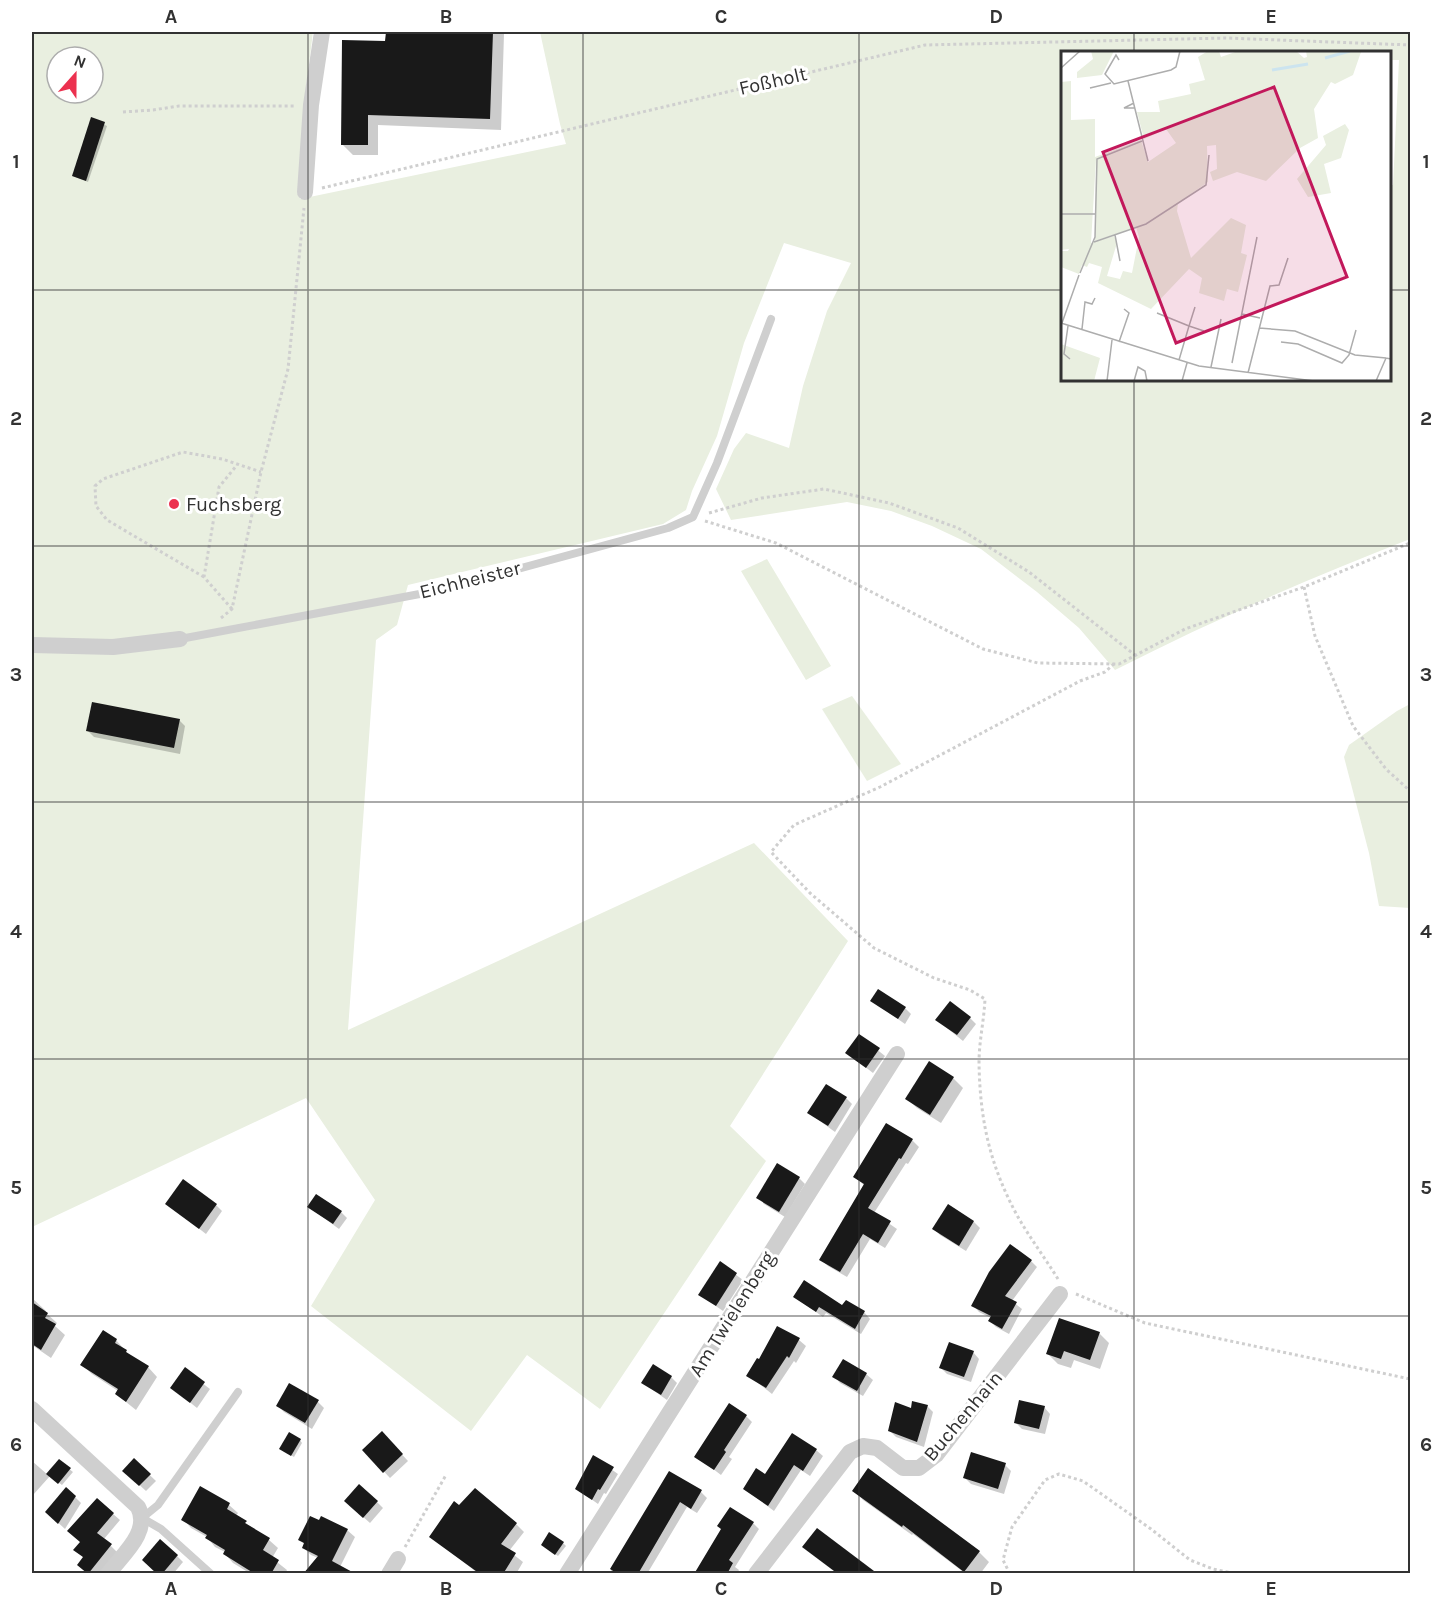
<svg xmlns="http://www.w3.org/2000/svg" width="1442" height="1605" font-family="Karla,sans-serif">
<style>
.green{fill:#e9efe0;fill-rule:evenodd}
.shadow{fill:#0003}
.building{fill:#191919}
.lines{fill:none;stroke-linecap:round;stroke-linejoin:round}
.path{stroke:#cfcfcf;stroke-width:3;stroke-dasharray:3 3;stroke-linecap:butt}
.service{stroke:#cfcfcf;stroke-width:8}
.minor{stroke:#cfcfcf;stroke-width:16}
.grid{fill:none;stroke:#323232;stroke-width:1.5;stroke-opacity:0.55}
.poi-dot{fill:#ec314f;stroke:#fff;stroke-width:2}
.labels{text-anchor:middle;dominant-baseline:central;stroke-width:6;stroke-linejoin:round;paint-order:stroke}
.street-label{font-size:20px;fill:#323232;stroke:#fff}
.poi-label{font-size:20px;fill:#323232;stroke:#fff;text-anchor:start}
.inset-river{fill:none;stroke:#cce4ef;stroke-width:3}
.inset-road{fill:none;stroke:#adadad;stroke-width:1.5}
.view{fill:#c2185b;fill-opacity:0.15;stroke:#c2185b;stroke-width:3}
.inset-edge{fill:none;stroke:#323232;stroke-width:3}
.neatline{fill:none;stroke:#323232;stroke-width:2}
.grid-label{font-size:20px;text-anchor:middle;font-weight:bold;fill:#323232}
</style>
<rect width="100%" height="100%" fill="#fff"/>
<!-- green -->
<g class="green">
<path d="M32 32H313L305 96 300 199 566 144 560 124 540 32H1410V539C1310 578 1211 621 1115 670L1079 628 1037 592 981 549 932 526 891 511 847 502 731 520 716 489 734 449 746 433 789 448 803 386 827 311 851 263 784 243 744 343 717 436 692 491 686 510 663 524 408 585 397 625 376 640 348 1030 754 843 848 941 730 1126 766 1161 600 1409 527 1355 471 1431 311 1306 375 1200 306 1098 32 1227ZM1062 52H1390V60H1399L1393 185H1390V380H1062ZM57 57H93V93H57Z"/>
<polygon points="767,559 831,666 806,680 741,571"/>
<polygon points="852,696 901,764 867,781 822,709"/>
<polygon points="1410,704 1410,908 1379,906 1369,853 1344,757 1349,745 1397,711"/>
</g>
<!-- shadow -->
<g class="shadow">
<polygon points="387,32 501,32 504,34 501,130 378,125 378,155 353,155 342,144 387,42"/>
<polygon points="92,119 107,126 88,182 73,176"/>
<polygon points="179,720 185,726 180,754 94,737 88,731"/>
<polygon points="872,1001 905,1008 911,1014 905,1024"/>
<polygon points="970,1018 976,1024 963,1041 937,1020"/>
<polygon points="860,1036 885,1056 873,1073 847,1053"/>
<polygon points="953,1078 963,1088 941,1123 917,1108 907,1099"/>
<polygon points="846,1098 852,1104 835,1132 809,1113"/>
<polygon points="887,1125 912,1140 919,1147 908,1164 906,1163 874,1213 897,1229 885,1248 870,1239 847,1277 828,1266 821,1259 865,1186 855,1177"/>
<polygon points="799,1178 805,1184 785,1217 764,1204 758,1197"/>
<polygon points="167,1204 216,1205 222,1211 206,1234"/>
<polygon points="948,1206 974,1222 980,1228 966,1251 940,1235 934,1229"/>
<polygon points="309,1207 341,1212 347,1218 339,1229"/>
<polygon points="1031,1261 1037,1267 1012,1301 1022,1309 1009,1334 996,1327 990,1321 991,1318 979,1312 973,1305"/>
<polygon points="720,1263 743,1280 723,1311 700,1295"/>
<polygon points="795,1297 864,1312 870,1319 861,1334 826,1313 823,1317"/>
<polygon points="32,1298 46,1311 45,1312 57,1323 55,1326 65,1335 51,1358 32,1345"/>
<polygon points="778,1328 799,1340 806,1346 796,1363 794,1361 772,1394 748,1375 759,1361"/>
<polygon points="1099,1333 1109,1343 1100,1369 1074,1360 1071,1368 1058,1364 1048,1354"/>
<polygon points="116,1340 131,1357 148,1367 157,1377 136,1410 116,1394 118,1391 92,1374 82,1365"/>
<polygon points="973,1352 979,1359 971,1382 947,1374 941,1368"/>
<polygon points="844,1361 866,1374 873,1380 863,1396 840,1383 834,1376"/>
<polygon points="185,1370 210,1389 197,1408 172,1388"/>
<polygon points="671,1377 677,1383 667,1400 643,1383"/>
<polygon points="318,1402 324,1408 312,1429 284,1412 278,1406"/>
<polygon points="927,1406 933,1412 924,1447 896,1437 889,1430"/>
<polygon points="1044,1407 1050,1414 1045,1434 1022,1429 1016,1423"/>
<polygon points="746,1416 752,1422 729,1457 732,1459 721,1475 696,1456"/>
<polygon points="382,1433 408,1461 390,1478 364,1450"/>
<polygon points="300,1440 302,1443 294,1457 284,1451"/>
<polygon points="816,1450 823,1456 810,1476 801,1470 774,1511 745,1489 765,1476"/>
<polygon points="594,1457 618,1474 606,1494 604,1493 598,1504 577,1489"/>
<polygon points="134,1460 156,1481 146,1491 124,1471"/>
<polygon points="32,1461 48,1475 59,1461 73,1472 62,1485 50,1476 33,1495 32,1493"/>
<polygon points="1005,1465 1011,1471 1004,1494 971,1484 965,1478"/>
<polygon points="670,1473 701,1492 707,1498 697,1513 687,1507 647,1574 609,1574"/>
<polygon points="200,1488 229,1505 238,1513 236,1516 269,1540 278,1548 272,1558 287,1570 285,1574 251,1574 233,1563 225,1554 225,1552 215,1547 207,1537 191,1528 183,1519"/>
<polygon points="854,1490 979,1552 989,1562 980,1574 966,1574 913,1534 912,1535 863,1500"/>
<polygon points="75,1497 81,1503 65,1529 53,1518"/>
<polygon points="97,1500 120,1520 104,1539 117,1552 100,1574 88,1574 85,1558 82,1556 81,1542"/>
<polygon points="377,1502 383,1508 370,1523 352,1507"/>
<polygon points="460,1507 516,1524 524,1532 509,1551 523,1562 516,1574 479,1574 431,1537"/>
<polygon points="753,1523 759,1529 735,1567 739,1570 737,1574 702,1574"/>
<polygon points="347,1530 355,1537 340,1567 311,1555 304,1548 305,1545 300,1539"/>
<polygon points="563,1543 566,1546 558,1556 545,1547"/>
<polygon points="177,1556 183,1562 173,1574 158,1574"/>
</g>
<!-- building -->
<g class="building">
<polygon points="386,32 493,32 490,119 368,115 368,145 341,145 342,40 385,41"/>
<polygon points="91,117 105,122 86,181 72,176"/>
<polygon points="92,702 180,719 174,748 86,731"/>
<polygon points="878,989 906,1007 898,1019 870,1001"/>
<polygon points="950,1001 971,1017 957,1035 935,1020"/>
<polygon points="859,1034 880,1048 866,1068 845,1053"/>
<polygon points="929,1061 954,1077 930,1115 905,1099"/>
<polygon points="826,1084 847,1097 828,1126 807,1113"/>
<polygon points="886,1123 913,1139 901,1159 899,1158 868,1208 891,1221 878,1243 863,1234 840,1272 819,1260 864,1184 853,1177"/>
<polygon points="777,1163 800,1177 779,1212 756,1198"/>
<polygon points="183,1179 217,1204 199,1229 165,1204"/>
<polygon points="316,1194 342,1211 333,1224 307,1207"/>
<polygon points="948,1204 974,1221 959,1246 932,1229"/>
<polygon points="1010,1244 1032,1260 1005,1296 1017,1302 1002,1329 988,1321 991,1316 971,1306 989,1272"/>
<polygon points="720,1261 737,1273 716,1306 698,1295"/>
<polygon points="804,1280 842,1305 846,1300 865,1311 855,1329 819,1307 816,1312 793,1297"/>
<polygon points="32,1302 48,1313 45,1318 56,1324 41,1350 32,1344"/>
<polygon points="1059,1318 1100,1332 1090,1360 1064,1351 1061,1359 1046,1354"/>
<polygon points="777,1326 800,1338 789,1358 787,1356 766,1388 746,1376 757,1358 759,1359"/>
<polygon points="103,1330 117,1339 115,1343 127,1350 126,1352 149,1366 126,1402 115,1394 118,1389 80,1365"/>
<polygon points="949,1342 974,1351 964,1377 939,1368"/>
<polygon points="843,1359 867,1373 857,1391 832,1377"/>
<polygon points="653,1364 672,1376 661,1395 641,1383"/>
<polygon points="185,1367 205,1382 190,1403 170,1388"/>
<polygon points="289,1383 319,1400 305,1423 276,1406"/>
<polygon points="1019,1400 1045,1406 1039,1429 1014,1423"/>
<polygon points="912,1401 928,1405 917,1442 888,1431 895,1402 911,1408"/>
<polygon points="729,1403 747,1415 724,1450 726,1452 714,1470 694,1457"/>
<polygon points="382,1431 403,1454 383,1473 362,1450"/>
<polygon points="289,1432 301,1439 291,1456 279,1449"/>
<polygon points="792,1433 817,1449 803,1471 794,1465 768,1506 743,1489 756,1468 765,1474"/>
<polygon points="971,1452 1006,1463 998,1489 963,1478"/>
<polygon points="593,1455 614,1467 600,1490 598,1489 592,1500 575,1489"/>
<polygon points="134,1458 151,1474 139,1486 122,1471"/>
<polygon points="59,1459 71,1468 58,1484 46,1474"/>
<polygon points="868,1468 980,1551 964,1572 903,1525 902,1527 852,1491"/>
<polygon points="669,1471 702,1490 691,1509 680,1502 638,1574 618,1574 610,1569"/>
<polygon points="359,1484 378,1501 363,1518 344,1501"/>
<polygon points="200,1486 230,1503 227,1509 247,1521 245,1523 270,1538 263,1550 279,1560 271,1574 255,1574 223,1554 225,1550 205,1538 207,1535 181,1520"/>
<polygon points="66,1487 76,1496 58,1524 45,1512"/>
<polygon points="475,1488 517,1523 501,1544 516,1553 503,1574 480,1574 429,1537 454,1501 459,1505"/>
<polygon points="97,1498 114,1513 97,1533 112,1544 88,1574 77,1565 83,1557 73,1550 80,1542 67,1531"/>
<polygon points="730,1507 754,1522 729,1560 733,1563 727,1574 694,1574 721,1529 717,1526"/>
<polygon points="310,1516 319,1520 321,1516 348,1529 332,1561 356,1574 303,1574 318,1556 302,1548 304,1543 298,1540"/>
<polygon points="817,1528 878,1574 838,1574 802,1547"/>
<polygon points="549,1532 564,1542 555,1555 541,1545"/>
<polygon points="160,1539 178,1555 162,1574 157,1574 142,1560"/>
</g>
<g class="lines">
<!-- path -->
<g class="path">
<polyline points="123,112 153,110 179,106 295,106"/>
<polyline points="322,188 925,45 1226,38 1410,45"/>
<polyline points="709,513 762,498 824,489 889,503 958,528 1029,572 1135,655"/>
<polyline points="705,521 776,543 983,649 1038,663 1119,664 1185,629 1304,587 1410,543"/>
<polyline points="204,577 107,520 96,506 95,486 103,479 183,452 222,459 261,472"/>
<polyline points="1304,587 1315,636 1353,726 1386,769 1410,791"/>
<polyline points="232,609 204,577 219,487 237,465"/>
<polyline points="221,618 232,609 261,472 288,369 304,208"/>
<path d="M1058 1279C1045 1258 1030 1238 1018 1217 990 1166 980 1121 979 1063 979 1041 984 1021 985 999L970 990 934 978 874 948 810 893 771 852 794 825 880 787 1080 681 1105 672 1115 663"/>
<polyline points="1076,1294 1145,1323 1410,1379"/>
<polyline points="405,1547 446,1475"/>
<polyline points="1010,1574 1003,1560 1012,1527 1045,1480 1059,1474 1083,1481 1151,1529 1190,1560 1213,1569 1237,1574"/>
</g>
<!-- service -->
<g class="service">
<polyline points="180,639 441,590 668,528 693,517 717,463 771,319"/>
<polyline points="211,1574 161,1529 142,1518 158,1505 238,1392"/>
</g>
<!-- minor -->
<g class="minor">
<polyline points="305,192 311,105 322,32"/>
<polyline points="32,645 113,647 180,639"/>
<path d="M32 1409 138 1507C151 1532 122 1555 108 1574"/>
<polyline points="389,1574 398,1559"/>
<polyline points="567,1574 897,1054"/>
<polyline points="756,1574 850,1452 863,1446 877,1448 903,1468 919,1468 936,1455 1060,1294"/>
</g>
</g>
<!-- grid -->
<path class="grid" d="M308 32V1574M583 32V1574M859 32V1574M1134 32V52M32 290H1062M1390 290H1410M1134 380V1574M32 546H1410M32 802H1410M32 1059H1410M32 1316H1410"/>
<!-- markers -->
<circle class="poi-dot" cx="174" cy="504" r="6"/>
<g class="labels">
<!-- street labels -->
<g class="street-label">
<text transform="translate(773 81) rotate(-13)">Foßholt</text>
<text transform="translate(470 580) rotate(-14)">Eichheister</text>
<text transform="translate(732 1314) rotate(-58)">Am Twielenberg</text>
<text transform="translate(963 1416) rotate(-50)">Buchenhain</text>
</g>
<!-- poi labels -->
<g class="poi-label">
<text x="186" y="504">Fuchsberg</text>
</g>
</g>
<!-- overview -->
<g transform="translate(1061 51)">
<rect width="330" height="330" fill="#fff"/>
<path d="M30 0H53L41 24 16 27V21L32 8ZM147 0H158L160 6 177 0H235L243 7 246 6 245 0H306L300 1 292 24 274 33 270 31 253 58 257 87 239 97 205 130 176 121 152 130 149 121 156 118 155 94 146 95 147 131 117 152 116 160 130 207 170 167 185 174 180 202 186 204 177 241 166 238 163 250 138 242 141 227 128 218 90 258 37 232 41 216 28 212 26 216 21 214 18 223 0 216V200H7L8 198 0 199V31L10 30V69L34 68V106L80 89 87 111 115 92 105 78 83 88 76 61H99L97 50 130 43 128 33 144 29 137 6ZM35 108 34 190 75 176 78 186 71 222 62 220 59 228 46 225 56 192 53 185 30 192ZM284 73 288 79 280 107 263 113 270 142 247 146 236 128 265 94 262 85ZM0 293 39 307 33 330H0Z" fill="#e9efe0" fill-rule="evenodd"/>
<path class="inset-river" d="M264 7 289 0M211 19 247 13"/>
<path class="inset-road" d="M58 9 55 4 44 23 53 33 110 19 115 16 119 0M0 17 19 0M67 30 87 110M29 37 50 32M73 52 63 57H74M0 163H34M54 184 59 210M33 191 85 173 145 134 148 104M19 222 34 186 36 108 81 90M134 256 128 275 143 280M96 262 128 275 118 309M181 263 199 267M0 272 138 315 253 330M1 272 18 224M7 275 3 303 9 308M198 277 234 280 294 304 325 307M21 278 24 251 31 253 34 247M58 291 68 262 63 258M220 291 237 293 281 312 288 304 295 279M171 312 196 186M150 316 160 268M187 322 209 235 218 234 227 207M46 330 51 289M73 330 77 316 84 320 86 330M121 330 126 312M315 330 325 307 330 308"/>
<path class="view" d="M213 36 286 226 115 292 42 101Z"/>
<rect width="330" height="330" class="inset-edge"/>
</g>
<!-- border -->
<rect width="1442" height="1605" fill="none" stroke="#ffffff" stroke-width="66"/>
<!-- north arrow -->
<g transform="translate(75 75) rotate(21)"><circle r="28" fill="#ffffff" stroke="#adadad" stroke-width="1.5"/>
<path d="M0-4.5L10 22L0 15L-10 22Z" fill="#ec314f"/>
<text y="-9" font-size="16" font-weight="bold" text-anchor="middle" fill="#323232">N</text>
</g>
<rect x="33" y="33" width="1376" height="1539" class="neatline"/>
<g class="grid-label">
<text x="171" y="23">A</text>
<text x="446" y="23">B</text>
<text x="721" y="23">C</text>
<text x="996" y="23">D</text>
<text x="1271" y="23">E</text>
<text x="16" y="168">1</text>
<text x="1426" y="168">1</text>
<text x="16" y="425">2</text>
<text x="1426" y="425">2</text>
<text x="16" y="681">3</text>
<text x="1426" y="681">3</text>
<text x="16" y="938">4</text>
<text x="1426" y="938">4</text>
<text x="16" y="1194">5</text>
<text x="1426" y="1194">5</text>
<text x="16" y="1451">6</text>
<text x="1426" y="1451">6</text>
<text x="171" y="1595">A</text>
<text x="446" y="1595">B</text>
<text x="721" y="1595">C</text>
<text x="996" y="1595">D</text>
<text x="1271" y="1595">E</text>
</g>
</svg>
